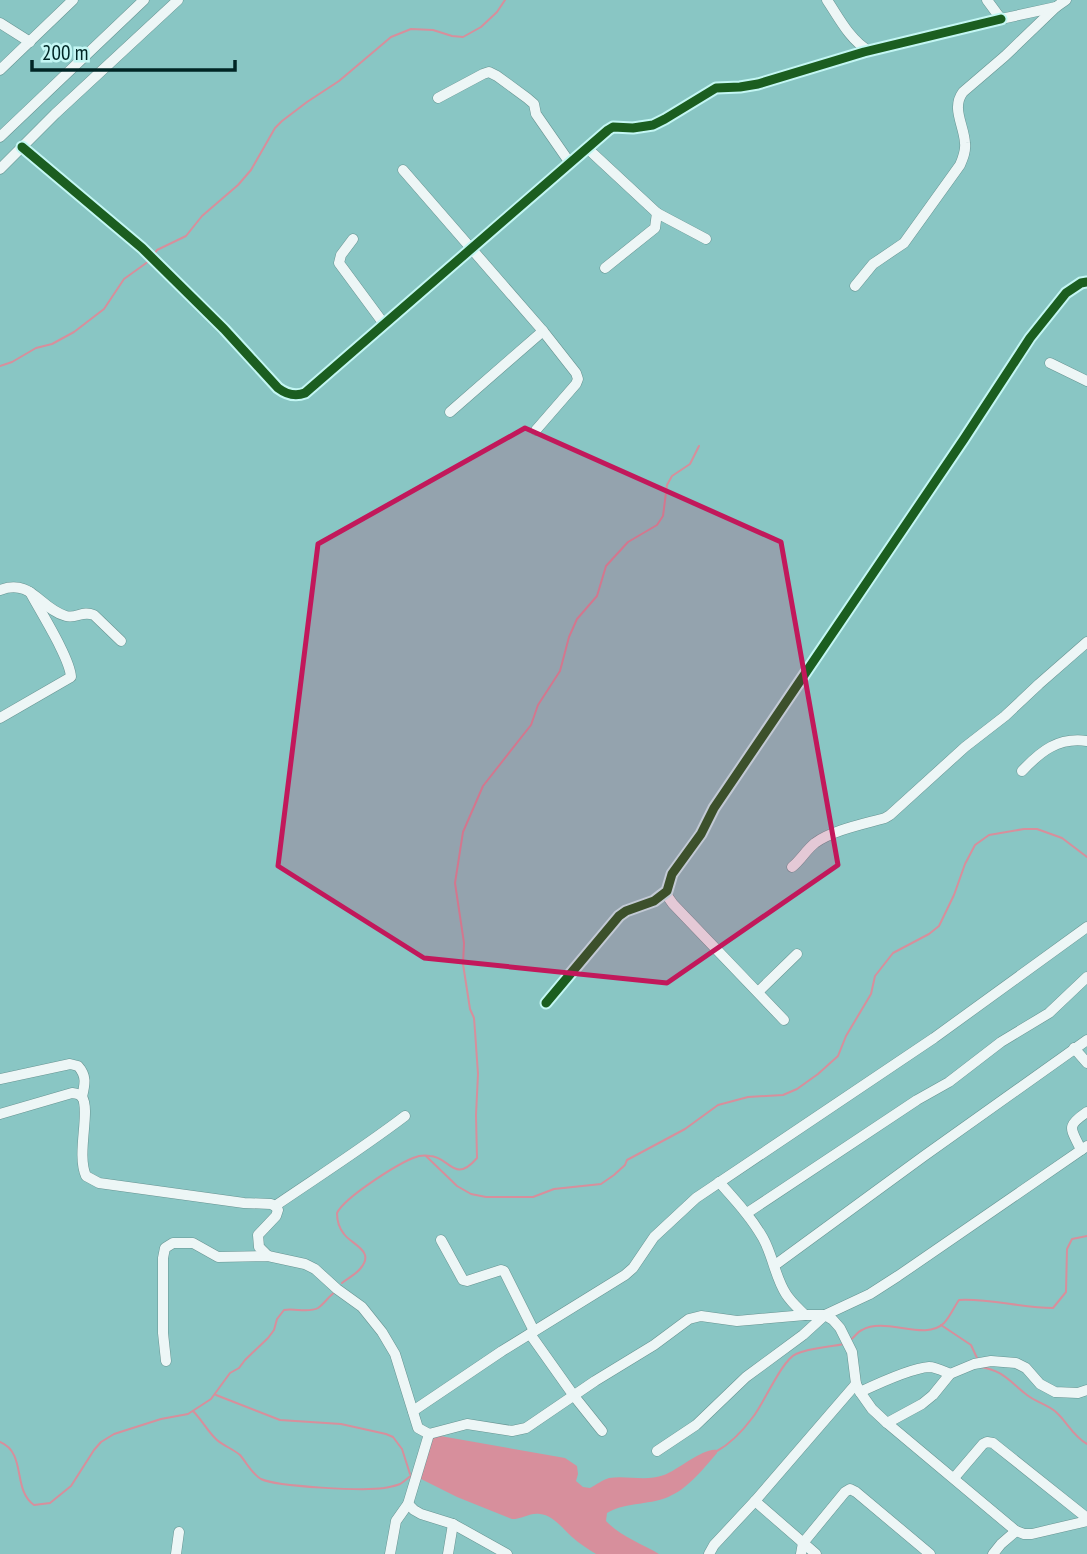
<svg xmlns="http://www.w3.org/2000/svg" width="1087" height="1554" font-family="'PT Sans Narrow',sans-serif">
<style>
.water{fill:#d78f9c}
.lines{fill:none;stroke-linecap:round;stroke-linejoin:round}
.stream{stroke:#d78f9c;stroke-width:2}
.minor-casing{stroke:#679492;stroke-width:11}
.minor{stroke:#edf6f6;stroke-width:10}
.cycleway-casing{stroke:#c4f7f4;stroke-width:13}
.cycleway{stroke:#1b5e20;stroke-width:9}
.marked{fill:#c2185b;fill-opacity:0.2;stroke:#c2185b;stroke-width:5;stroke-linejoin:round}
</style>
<rect width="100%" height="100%" fill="#89c6c4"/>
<!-- water -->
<path class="water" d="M429 1434 565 1458 577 1466 578 1474 576 1481 583 1487 590 1488C596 1485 602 1480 609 1478 627 1475 645 1482 664 1475 678 1470 704 1447 717 1450V1453C706 1466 688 1488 672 1495 652 1506 627 1501 607 1513L606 1521C621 1537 641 1543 659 1554H596C588 1549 580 1544 572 1537 563 1529 553 1515 540 1514 531 1512 522 1519 512 1519L457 1497 417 1477Z"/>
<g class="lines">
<!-- stream -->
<g class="stream">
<polyline points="155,253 157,250 186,236 202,216 238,185 251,170 275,128 282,121 307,102 339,81 391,37 411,29 433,30 452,36 463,37 481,27 497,12 505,0"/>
<polyline points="0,366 12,362 36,348 52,344 74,332 104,309 124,279 149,261"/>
<polyline points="426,1156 457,1186 471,1194 486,1197 533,1197 554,1189 601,1184 614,1175 625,1165 627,1160 685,1129 718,1105 748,1097 783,1095 797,1089 818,1074 838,1056 846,1036 871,994 875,976 893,953 929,934 939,926 954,895 965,864 975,845 989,835 1024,829 1037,829 1062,838 1087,857"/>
<path d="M342 1283C348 1278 355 1275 360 1269 376 1251 352 1245 344 1234 339 1228 337 1220 337 1213 345 1197 396 1165 413 1158 418 1156 424 1155 430 1156 449 1156 454 1185 477 1158L476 1115 478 1074 475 1031 474 1018 470 1009 463 964 464 943 455 883 463 832 483 786 531 725 538 705 560 671 569 637 577 619 597 596 606 566 628 542 657 525 663 516 667 485 672 476 690 464 699 446"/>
<polyline points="941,1325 971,1345 977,1358"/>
<path d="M849 1341C854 1338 857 1332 862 1330 885 1316 925 1342 944 1323 950 1317 954 1307 959 1300 988 1298 1022 1308 1053 1308L1066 1292 1067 1249 1072 1239 1087 1236"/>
<path d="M980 1367C1003 1370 1010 1382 1027 1395 1036 1402 1048 1405 1056 1412 1068 1423 1072 1435 1087 1444"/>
<polyline points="216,1395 280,1420 341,1424 386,1434 393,1437 402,1449 410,1474"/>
<path d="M193 1411C202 1420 208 1432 217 1440 224 1446 233 1449 240 1455 247 1463 251 1473 261 1479 278 1487 364 1491 384 1488 389 1487 396 1486 400 1484 405 1481 408 1477 413 1475"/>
<path d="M0 1442C27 1453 12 1490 34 1505L50 1503 71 1486 94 1450 101 1442 114 1434 161 1419 188 1414 211 1399 230 1373 239 1368 245 1360 268 1338 274 1330 277 1319 284 1310C294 1308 309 1313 318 1308 324 1304 329 1296 335 1292"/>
<path d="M717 1451C730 1444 744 1429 753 1417 764 1403 782 1360 796 1354 809 1348 830 1347 844 1344"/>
</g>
<!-- minor casing -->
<g class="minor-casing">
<g id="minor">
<path d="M827 0C839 18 850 40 869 51"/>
<polyline points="987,0 1001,19 1056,7 1066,0"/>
<polyline points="0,23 30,42"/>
<polyline points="0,70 73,0"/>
<polyline points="438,98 483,74 489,72 497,76 527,98 534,104 536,114 570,163"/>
<polyline points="0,137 144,0"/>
<path d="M22 147 142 248 224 329 278 388C286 394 295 397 305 393L608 130 613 127 633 128 653 125 665 119 716 88 740 87 758 84 864 52 1001 19"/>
<polyline points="587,148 657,213 706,239"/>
<polyline points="0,169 55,114 178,0"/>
<polyline points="403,170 543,331 450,412"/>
<polyline points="353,239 341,255 339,263 384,324"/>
<polyline points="605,268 655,228 657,213"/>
<path d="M855 286 873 264 904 243 960 165C963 158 966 151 965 143 964 125 951 108 963 92L1005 56 1056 7"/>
<polyline points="1050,363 1087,381"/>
<polyline points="536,430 576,384 578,379 576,373 543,331"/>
<path d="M0 590C32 578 40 609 66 616 77 619 82 610 94 615L121 641"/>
<path d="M0 718 71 677C70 658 40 611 30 592"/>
<path d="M1022 771C1041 751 1058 737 1087 741"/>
<path d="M792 867C801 860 806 850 815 843 833 830 864 824 885 818L890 815 965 747 1005 716 1039 684 1087 642"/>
<polyline points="667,891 668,897 673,904 784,1020"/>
<polyline points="758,992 797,954"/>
<polyline points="546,1003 619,916 626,911 654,901 667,891 672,874 701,834 714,808 964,439 1030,338 1066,293 1081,283 1087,282"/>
<polyline points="1074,1048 1087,1063"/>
<path d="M0 1079 70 1064 78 1066C87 1076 85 1084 82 1097"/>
<path d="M0 1114 72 1093C77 1094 79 1093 82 1097 91 1110 76 1154 86 1176L99 1183 244 1203 271 1204 275 1206 278 1210 276 1216 258 1235 259 1247 268 1256"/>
<path d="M1081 1150C1071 1128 1065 1127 1087 1112"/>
<path d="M719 1182C735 1200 751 1217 763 1238 773 1256 775 1277 786 1294 791 1302 798 1308 805 1315"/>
<path d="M275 1206C319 1176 363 1148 405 1116"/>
<polyline points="747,1213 917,1100 949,1082 1001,1042 1049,1013 1087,977"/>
<polyline points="441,1240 463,1280 467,1281 501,1270 504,1271 534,1331"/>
<polyline points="775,1265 924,1156 1087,1040"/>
<polyline points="530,1334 574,1396 602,1431"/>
<polyline points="166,1361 163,1333 163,1258 165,1248 173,1243 193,1243 218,1257 268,1256 305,1264 315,1269 337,1289 362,1307 382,1332 395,1354 418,1428 429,1434"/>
<path d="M860 1392C877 1384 911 1368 929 1367 936 1367 943 1371 950 1374"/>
<polyline points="413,1411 502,1351 625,1275 633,1268 654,1237 696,1198 934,1038 1087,927"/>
<polyline points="887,1423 922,1404 933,1395 950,1374 974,1364 991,1361 1016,1363 1026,1368 1040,1384 1055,1392 1078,1393 1087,1390"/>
<polyline points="429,1434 467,1424 512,1431 526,1428 595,1381 654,1345 689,1319 701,1316 737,1321 805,1315 825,1315 833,1320 840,1328 852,1352 856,1384 860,1392 872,1409 887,1423 1016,1531 1024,1534 1032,1534 1087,1521"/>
<polyline points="657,1451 696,1425 746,1377 803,1335 825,1315 870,1294 898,1276 1087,1146"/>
<polyline points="954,1478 983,1444 987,1442 993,1443 1087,1518"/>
<polyline points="755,1501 816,1554"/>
<polyline points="408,1504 414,1510 421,1514 453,1524 507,1554"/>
<polyline points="176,1554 179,1532"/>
<polyline points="390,1554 396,1521 408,1504 429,1434"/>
<polyline points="448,1554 453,1524"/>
<polyline points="709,1554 714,1545 755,1501 856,1384"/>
<polyline points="801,1554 803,1543 845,1492 850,1489 856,1492 930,1554"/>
<polyline points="993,1554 1001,1544 1016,1531"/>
</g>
</g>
<!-- minor -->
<use href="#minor" class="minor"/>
<!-- cycleway casing -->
<g class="cycleway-casing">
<g id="cycleway">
<path d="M22 147 142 248 224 329 278 388C286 394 295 397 305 393L608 130 613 127 633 128 653 125 665 119 716 88 740 87 758 84 864 52 1001 19"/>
<polyline points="546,1003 619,916 626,911 654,901 667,891 672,874 701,834 714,808 964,439 1030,338 1066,293 1081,283 1087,282"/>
</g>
</g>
<!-- cycleway -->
<use href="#cycleway" class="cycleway"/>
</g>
<!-- marked area -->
<path class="marked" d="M525 428 781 542 838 865 667 983 424 958 278 866 318 544Z"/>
<!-- scale -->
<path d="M32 60v10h203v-10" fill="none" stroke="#002524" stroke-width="3.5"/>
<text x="42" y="60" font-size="21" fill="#002524" stroke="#c4f7f4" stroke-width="5" paint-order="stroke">200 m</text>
</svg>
